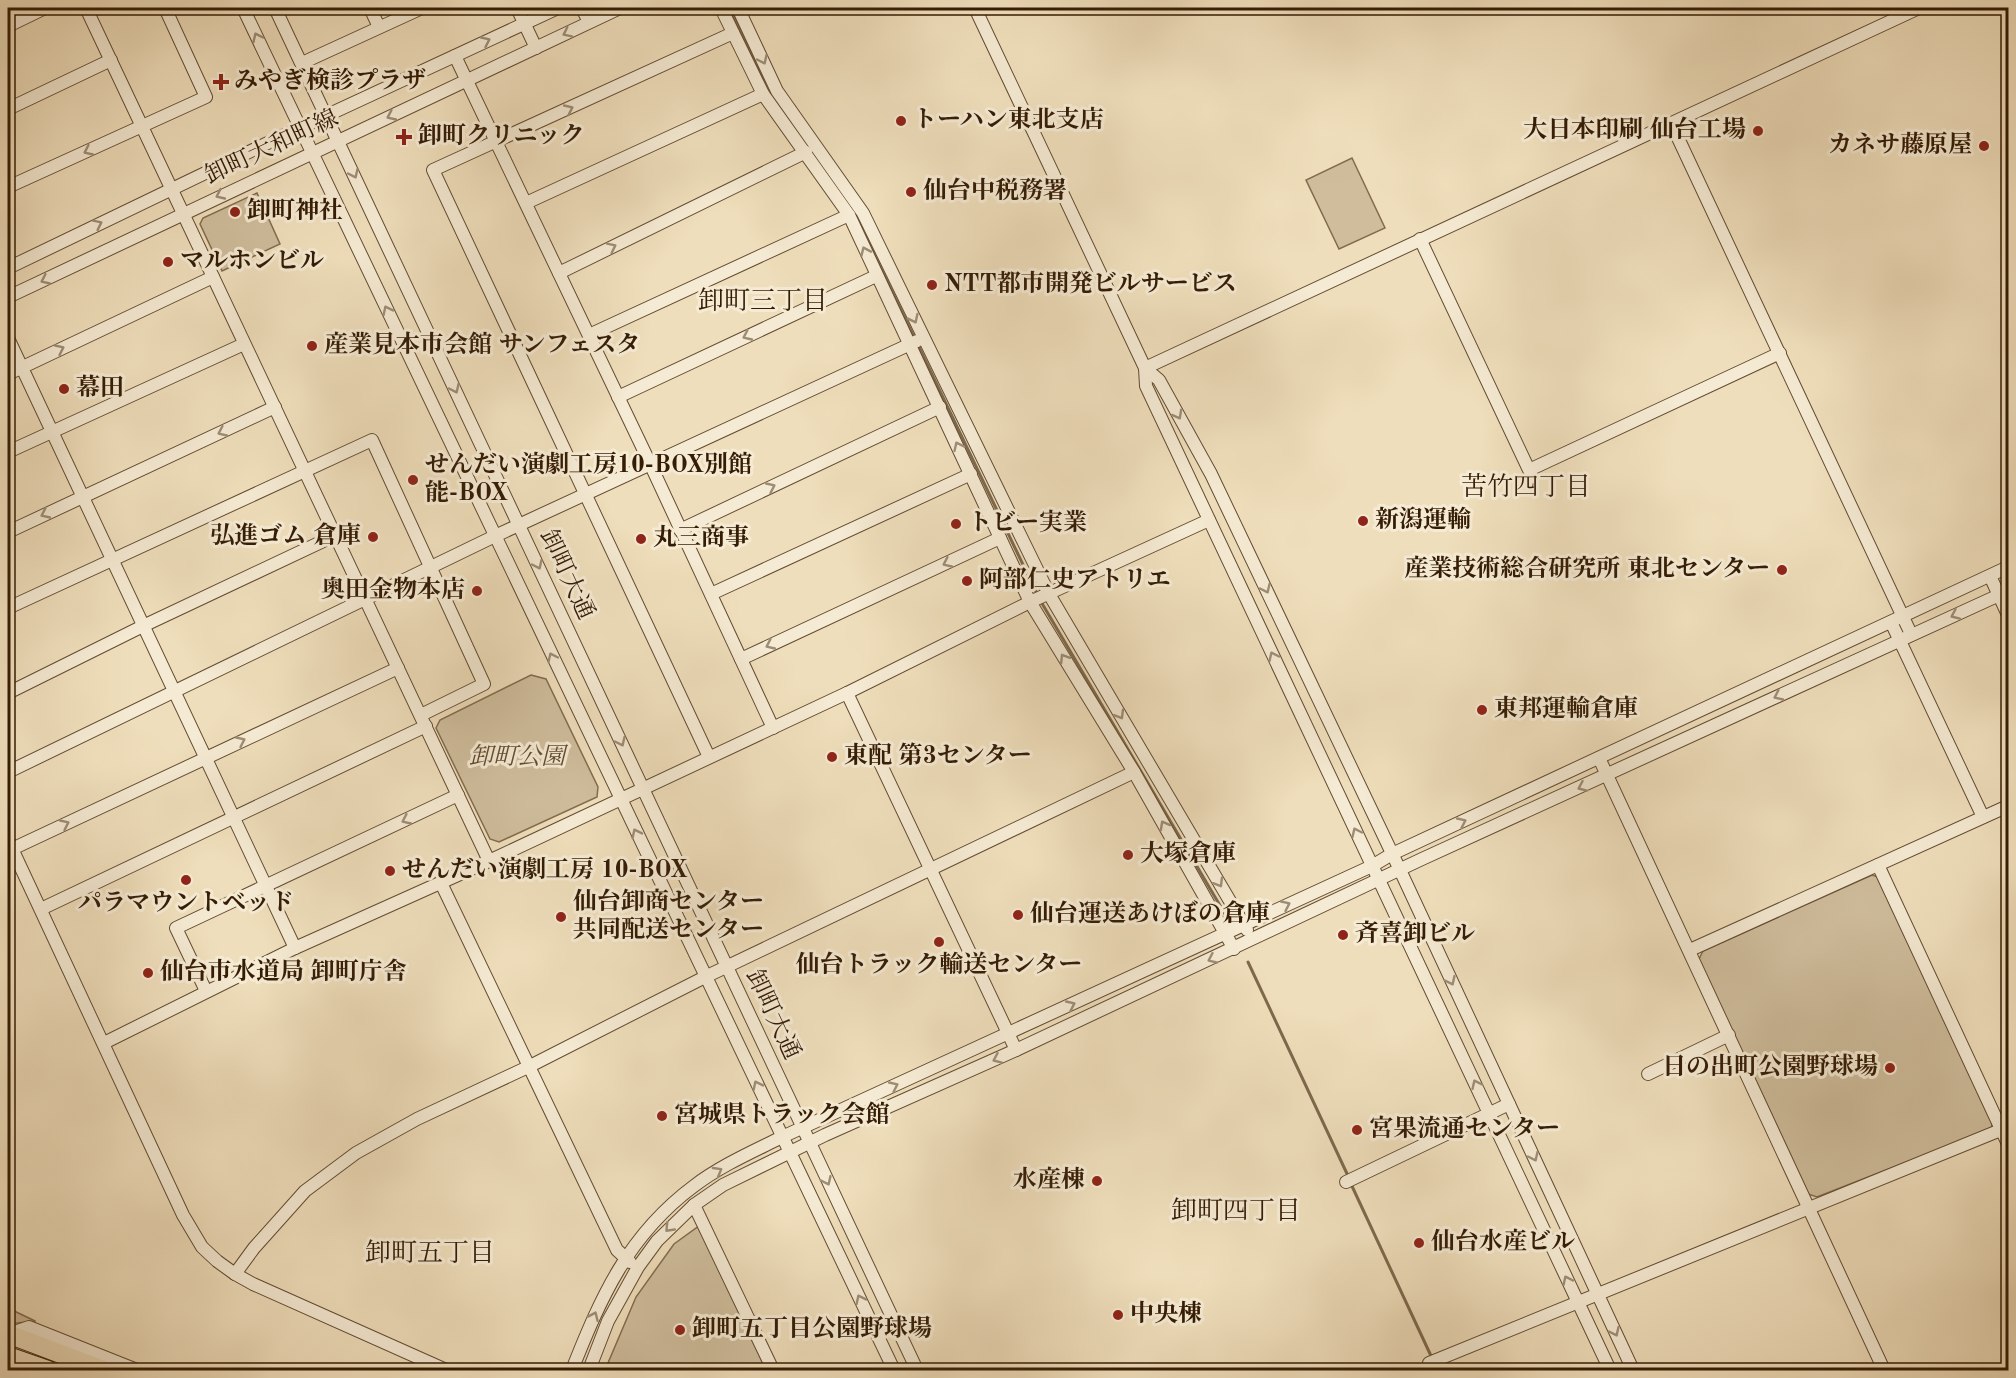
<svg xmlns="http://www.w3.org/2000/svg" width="2016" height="1378" font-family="'Old Standard TT','Noto Serif JP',serif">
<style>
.green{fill:#cfbd9c;stroke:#826c50;stroke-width:1.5}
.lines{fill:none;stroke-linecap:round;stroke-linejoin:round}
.stream{stroke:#7e694d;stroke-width:3}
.minor-casing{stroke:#634c32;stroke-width:14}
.highway-casing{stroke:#341c05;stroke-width:20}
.minor{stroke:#f5ead3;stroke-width:12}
.highway{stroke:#efdebb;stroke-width:18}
.oneway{stroke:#9e8d76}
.poi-dot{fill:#8f2418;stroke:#f5ead3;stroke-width:2}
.labels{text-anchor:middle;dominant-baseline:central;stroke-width:6;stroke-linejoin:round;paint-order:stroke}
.poi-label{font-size:24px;font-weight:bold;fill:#341c05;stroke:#f5ead3;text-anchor:start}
.street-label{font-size:24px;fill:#341c05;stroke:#f5ead3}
.park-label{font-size:24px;font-style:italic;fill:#624c32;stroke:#f5ead3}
.neighbourhood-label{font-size:26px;fill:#341c05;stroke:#f5ead3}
</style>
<rect width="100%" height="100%" fill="#efdebb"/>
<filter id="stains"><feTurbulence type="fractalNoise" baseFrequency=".00333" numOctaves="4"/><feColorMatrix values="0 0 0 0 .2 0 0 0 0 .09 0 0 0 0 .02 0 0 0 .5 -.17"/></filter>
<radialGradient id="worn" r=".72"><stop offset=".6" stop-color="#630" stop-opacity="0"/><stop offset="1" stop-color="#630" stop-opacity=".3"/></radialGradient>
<!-- green -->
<g class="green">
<polygon points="1352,158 1385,228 1339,249 1306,180"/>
<polygon points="257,193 280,244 222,271 200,224 203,218"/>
<polygon points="531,675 546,679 598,787 597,797 499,842 490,839 436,728 440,720"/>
<polygon points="1872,875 1878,877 1993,1121 1991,1129 1817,1197 1808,1194 1699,959 1703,951"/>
<polygon points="699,1226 768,1370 605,1370 636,1297 674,1244"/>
<polygon points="8,1308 35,1321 34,1325 27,1322 8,1324"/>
</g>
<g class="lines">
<!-- stream -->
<g class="stream">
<polyline points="730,8 768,91"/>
<polyline points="853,211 914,337"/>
<polyline points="917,343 1037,594"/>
<polyline points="1040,600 1225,914"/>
<polyline points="1248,962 1349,1178"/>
<polyline points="1351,1184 1432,1358"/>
<polyline points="1435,1364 1438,1370"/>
</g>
<!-- minor casing -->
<g class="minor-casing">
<g id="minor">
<polyline points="86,8 489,861"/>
<polyline points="243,8 894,1370"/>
<polyline points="275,8 917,1370"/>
<polyline points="370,8 379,27"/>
<polyline points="517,8 536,48"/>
<polyline points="582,8 589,22"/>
<polyline points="721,8 763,94 849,215 1030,602 1134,772 1234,949"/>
<polyline points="738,8 777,91 863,213 1049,594 1247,930"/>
<polyline points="975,8 1145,368 1146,386 1610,1370"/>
<polyline points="8,26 45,8"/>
<polyline points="455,56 646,455 773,728"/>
<polyline points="302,63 422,8"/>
<polyline points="8,109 111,60"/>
<polyline points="1671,123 1911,634"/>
<polyline points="8,187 206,97 165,8"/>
<polyline points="526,203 763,94"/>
<polyline points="1420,239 1529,470 1780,353"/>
<polyline points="8,268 278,138 558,8"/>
<polyline points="559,273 806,152"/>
<polyline points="8,297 620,8"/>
<polyline points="589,335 849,215"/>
<polyline points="8,338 295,948"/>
<polyline points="1145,368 1159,380 1211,474 1400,870 1633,1370"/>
<polyline points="1145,368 1919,8"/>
<polyline points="8,374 213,277"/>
<polyline points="618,397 876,276"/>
<polyline points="8,452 244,344"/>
<polyline points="680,530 940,407"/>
<polyline points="8,532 275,407"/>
<polyline points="1990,576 2008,615"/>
<polyline points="711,594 971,474"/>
<polyline points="8,608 372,440 484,684 421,715"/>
<polyline points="1891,622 1983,817"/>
<polyline points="741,659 1000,538"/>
<polyline points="8,693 143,626 336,535"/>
<polyline points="847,693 1016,1050"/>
<polyline points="709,757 433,170 733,33"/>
<polyline points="1599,758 1884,1370"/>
<polyline points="8,772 495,536 917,341"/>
<polyline points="8,840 183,1215 202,1247 217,1261 235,1274 253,1284 446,1370"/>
<polyline points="12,849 398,668"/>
<polyline points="1878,865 2008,1144"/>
<polyline points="441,883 617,1250 630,1262"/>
<polyline points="41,909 426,726"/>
<polyline points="1690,950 2008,806"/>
<polyline points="206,991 176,928 458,795"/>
<polyline points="104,1043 295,948 489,861 847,693 1030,602 1209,520"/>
<polyline points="1648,1074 1729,1035"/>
<polyline points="1346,1182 1509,1104"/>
<polyline points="694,1205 773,1370"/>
<polyline points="235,1274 254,1248 305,1191 356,1153 417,1119 528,1067 705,977 1134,772"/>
<polyline points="9,1334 29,1327 137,1370"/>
<polyline points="1429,1363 2008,1127"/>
<path d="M572 1370C601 1297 628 1235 694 1186 720 1166 752 1152 782 1137L1372 866 1392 854 2008 567"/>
<polyline points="589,1370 608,1321 638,1267 657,1241 694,1205 723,1185 825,1135 1016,1050 1422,859 2008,591"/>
</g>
</g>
<!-- highway casing -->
<g class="highway-casing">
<g id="highway">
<polyline points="8,1334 103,1370"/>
<polyline points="8,1356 48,1370"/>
</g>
</g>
<!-- minor -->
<use href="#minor" class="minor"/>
<!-- highway -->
<use href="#highway" class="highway"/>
</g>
<!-- one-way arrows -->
<defs><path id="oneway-chevron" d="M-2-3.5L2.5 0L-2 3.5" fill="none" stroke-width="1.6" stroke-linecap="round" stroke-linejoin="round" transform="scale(1.5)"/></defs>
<g class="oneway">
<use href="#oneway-chevron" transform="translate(567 33) rotate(154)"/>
<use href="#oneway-chevron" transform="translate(257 37) rotate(-115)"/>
<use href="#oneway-chevron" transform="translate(486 41) rotate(-25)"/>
<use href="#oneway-chevron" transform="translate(763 60) rotate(65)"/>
<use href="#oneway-chevron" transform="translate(569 109) rotate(-25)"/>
<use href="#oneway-chevron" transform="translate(391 116) rotate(155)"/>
<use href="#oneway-chevron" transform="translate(88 151) rotate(155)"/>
<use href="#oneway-chevron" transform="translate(354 174) rotate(65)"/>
<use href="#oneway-chevron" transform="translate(220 195) rotate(155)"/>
<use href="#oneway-chevron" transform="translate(98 224) rotate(-26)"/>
<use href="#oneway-chevron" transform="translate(612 247) rotate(-26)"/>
<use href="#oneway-chevron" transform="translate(865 251) rotate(-114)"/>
<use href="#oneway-chevron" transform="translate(45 280) rotate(155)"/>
<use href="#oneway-chevron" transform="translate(387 310) rotate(-116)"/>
<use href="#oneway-chevron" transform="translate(914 319) rotate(64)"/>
<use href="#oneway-chevron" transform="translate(747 336) rotate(155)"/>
<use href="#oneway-chevron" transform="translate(60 349) rotate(-25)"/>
<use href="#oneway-chevron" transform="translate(455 389) rotate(65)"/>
<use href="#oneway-chevron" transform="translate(1178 415) rotate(61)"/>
<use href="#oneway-chevron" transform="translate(222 432) rotate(155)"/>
<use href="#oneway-chevron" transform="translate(958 446) rotate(-115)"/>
<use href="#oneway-chevron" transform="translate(771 487) rotate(-25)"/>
<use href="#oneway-chevron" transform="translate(45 514) rotate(155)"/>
<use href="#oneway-chevron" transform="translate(947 563) rotate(155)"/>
<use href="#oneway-chevron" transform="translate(538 565) rotate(65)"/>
<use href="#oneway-chevron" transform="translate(1266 589) rotate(65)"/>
<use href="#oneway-chevron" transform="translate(1955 615) rotate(156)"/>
<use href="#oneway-chevron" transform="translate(770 645) rotate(155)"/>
<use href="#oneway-chevron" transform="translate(1273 656) rotate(-115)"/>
<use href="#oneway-chevron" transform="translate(552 657) rotate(-115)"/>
<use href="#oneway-chevron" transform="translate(1064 658) rotate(-122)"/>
<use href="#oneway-chevron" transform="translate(1778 696) rotate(155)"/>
<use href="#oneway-chevron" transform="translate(1120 715) rotate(59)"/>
<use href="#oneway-chevron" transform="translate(241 741) rotate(-25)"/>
<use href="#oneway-chevron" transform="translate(621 742) rotate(65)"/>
<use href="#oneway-chevron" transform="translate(1582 787) rotate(156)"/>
<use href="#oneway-chevron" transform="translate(406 820) rotate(155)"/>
<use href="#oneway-chevron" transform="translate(1462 822) rotate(-25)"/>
<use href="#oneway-chevron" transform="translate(65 824) rotate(-25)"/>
<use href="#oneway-chevron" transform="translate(1164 825) rotate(-119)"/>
<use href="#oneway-chevron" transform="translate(1356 832) rotate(-115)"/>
<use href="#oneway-chevron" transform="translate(636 833) rotate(-116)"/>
<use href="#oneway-chevron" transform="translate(1219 883) rotate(59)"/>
<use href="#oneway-chevron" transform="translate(1286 905) rotate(-25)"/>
<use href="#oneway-chevron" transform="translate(1212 959) rotate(155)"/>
<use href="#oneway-chevron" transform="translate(1451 981) rotate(65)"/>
<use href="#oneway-chevron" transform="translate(1071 1005) rotate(-25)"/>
<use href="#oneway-chevron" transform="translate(997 1059) rotate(156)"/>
<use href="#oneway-chevron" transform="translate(1476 1084) rotate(-115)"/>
<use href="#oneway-chevron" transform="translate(757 1085) rotate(-116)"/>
<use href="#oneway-chevron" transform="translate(894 1086) rotate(-25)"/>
<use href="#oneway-chevron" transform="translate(1534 1157) rotate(65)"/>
<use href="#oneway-chevron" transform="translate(718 1171) rotate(-30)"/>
<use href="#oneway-chevron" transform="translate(827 1181) rotate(65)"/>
<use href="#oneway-chevron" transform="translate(669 1228) rotate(134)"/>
<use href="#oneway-chevron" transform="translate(1567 1280) rotate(-115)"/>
<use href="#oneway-chevron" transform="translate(860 1299) rotate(-116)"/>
<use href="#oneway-chevron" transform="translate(594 1316) rotate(-66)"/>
<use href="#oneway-chevron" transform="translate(1615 1332) rotate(65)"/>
</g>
<!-- markers -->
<g class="poi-dot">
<path d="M218 73h6v6h6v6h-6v6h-6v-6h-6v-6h6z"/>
<circle cx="901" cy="121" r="6"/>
<circle cx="1758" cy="131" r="6"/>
<path d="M401 128h6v6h6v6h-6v6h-6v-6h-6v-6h6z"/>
<circle cx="1984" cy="146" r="6"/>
<circle cx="911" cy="192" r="6"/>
<circle cx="235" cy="212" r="6"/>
<circle cx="168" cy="262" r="6"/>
<circle cx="932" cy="285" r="6"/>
<circle cx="312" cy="346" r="6"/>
<circle cx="64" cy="389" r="6"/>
<circle cx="413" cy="480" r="6"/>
<circle cx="1363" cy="521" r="6"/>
<circle cx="956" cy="524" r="6"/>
<circle cx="373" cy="537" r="6"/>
<circle cx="641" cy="539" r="6"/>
<circle cx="1782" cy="570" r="6"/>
<circle cx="967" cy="581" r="6"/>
<circle cx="477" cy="591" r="6"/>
<circle cx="1482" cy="710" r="6"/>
<circle cx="832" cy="757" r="6"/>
<circle cx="1128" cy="855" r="6"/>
<circle cx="390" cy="871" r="6"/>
<circle cx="186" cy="880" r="6"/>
<circle cx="1018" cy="915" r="6"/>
<circle cx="561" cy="917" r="6"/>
<circle cx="1343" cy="935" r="6"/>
<circle cx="939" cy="942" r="6"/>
<circle cx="148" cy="973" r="6"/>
<circle cx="1890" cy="1068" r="6"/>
<circle cx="662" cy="1116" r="6"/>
<circle cx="1357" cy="1130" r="6"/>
<circle cx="1097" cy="1181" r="6"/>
<circle cx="1419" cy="1243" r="6"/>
<circle cx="1118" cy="1315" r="6"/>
<circle cx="680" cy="1330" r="6"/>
</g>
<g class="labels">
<!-- poi labels -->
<g class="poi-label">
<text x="234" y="82">みやぎ検診プラザ</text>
<text x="913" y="121">トーハン東北支店</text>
<text x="1746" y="131" text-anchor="end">大日本印刷 仙台工場</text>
<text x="418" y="137">卸町クリニック</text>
<text x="1972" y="146" text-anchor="end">カネサ藤原屋</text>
<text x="923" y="192">仙台中税務署</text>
<text x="247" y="212">卸町神社</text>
<text x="180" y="262">マルホンビル</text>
<text x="944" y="285">NTT都市開発ビルサービス</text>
<text x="324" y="346">産業見本市会館 サンフェスタ</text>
<text x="76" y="389">幕田</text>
<text x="425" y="466">せんだい演劇工房10-BOX別館<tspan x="425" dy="28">能-BOX</tspan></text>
<text x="1375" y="521">新潟運輸</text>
<text x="968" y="524">トビー実業</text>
<text x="361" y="537" text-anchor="end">弘進ゴム 倉庫</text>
<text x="653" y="539">丸三商事</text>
<text x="1770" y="570" text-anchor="end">産業技術総合研究所 東北センター</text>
<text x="979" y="581">阿部仁史アトリエ</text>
<text x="465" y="591" text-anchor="end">奥田金物本店</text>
<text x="1494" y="710">東邦運輸倉庫</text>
<text x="844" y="757">東配 第3センター</text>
<text x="1140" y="855">大塚倉庫</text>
<text x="402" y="871">せんだい演劇工房 10-BOX</text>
<text x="573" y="903">仙台卸商センター<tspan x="573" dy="28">共同配送センター</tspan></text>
<text x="186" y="904" text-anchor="middle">パラマウントベッド</text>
<text x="1030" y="915">仙台運送あけぼの倉庫</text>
<text x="1355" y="935">斉喜卸ビル</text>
<text x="939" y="966" text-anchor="middle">仙台トラック輸送センター</text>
<text x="160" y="973">仙台市水道局 卸町庁舎</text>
<text x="1878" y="1068" text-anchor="end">日の出町公園野球場</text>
<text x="674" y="1116">宮城県トラック会館</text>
<text x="1369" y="1130">宮果流通センター</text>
<text x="1085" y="1181" text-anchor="end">水産棟</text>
<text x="1431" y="1243">仙台水産ビル</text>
<text x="1130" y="1315">中央棟</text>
<text x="692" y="1330">卸町五丁目公園野球場</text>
</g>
<!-- street labels -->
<g class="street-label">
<text transform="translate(272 148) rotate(-25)">卸町大和町線</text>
<text transform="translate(566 575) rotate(65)">卸町大通</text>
<text transform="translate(772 1015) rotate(65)">卸町大通</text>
</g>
<!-- park labels -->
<g class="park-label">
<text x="517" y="758">卸町公園</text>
</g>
<!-- neighbourhood labels -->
<g class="neighbourhood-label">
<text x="763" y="302">卸町三丁目</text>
<text x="1526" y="488">苦竹四丁目</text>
<text x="1236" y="1212">卸町四丁目</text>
<text x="430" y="1254">卸町五丁目</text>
</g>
</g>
<!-- margin -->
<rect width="2016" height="1378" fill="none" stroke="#efdebb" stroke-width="30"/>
<rect x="9" y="9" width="1998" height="1360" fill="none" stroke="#341c05" stroke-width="3"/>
<rect x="15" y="15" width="1986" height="1348" fill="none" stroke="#341c05" stroke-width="1.5"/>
<rect width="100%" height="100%" filter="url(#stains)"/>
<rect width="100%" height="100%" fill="url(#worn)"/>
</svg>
